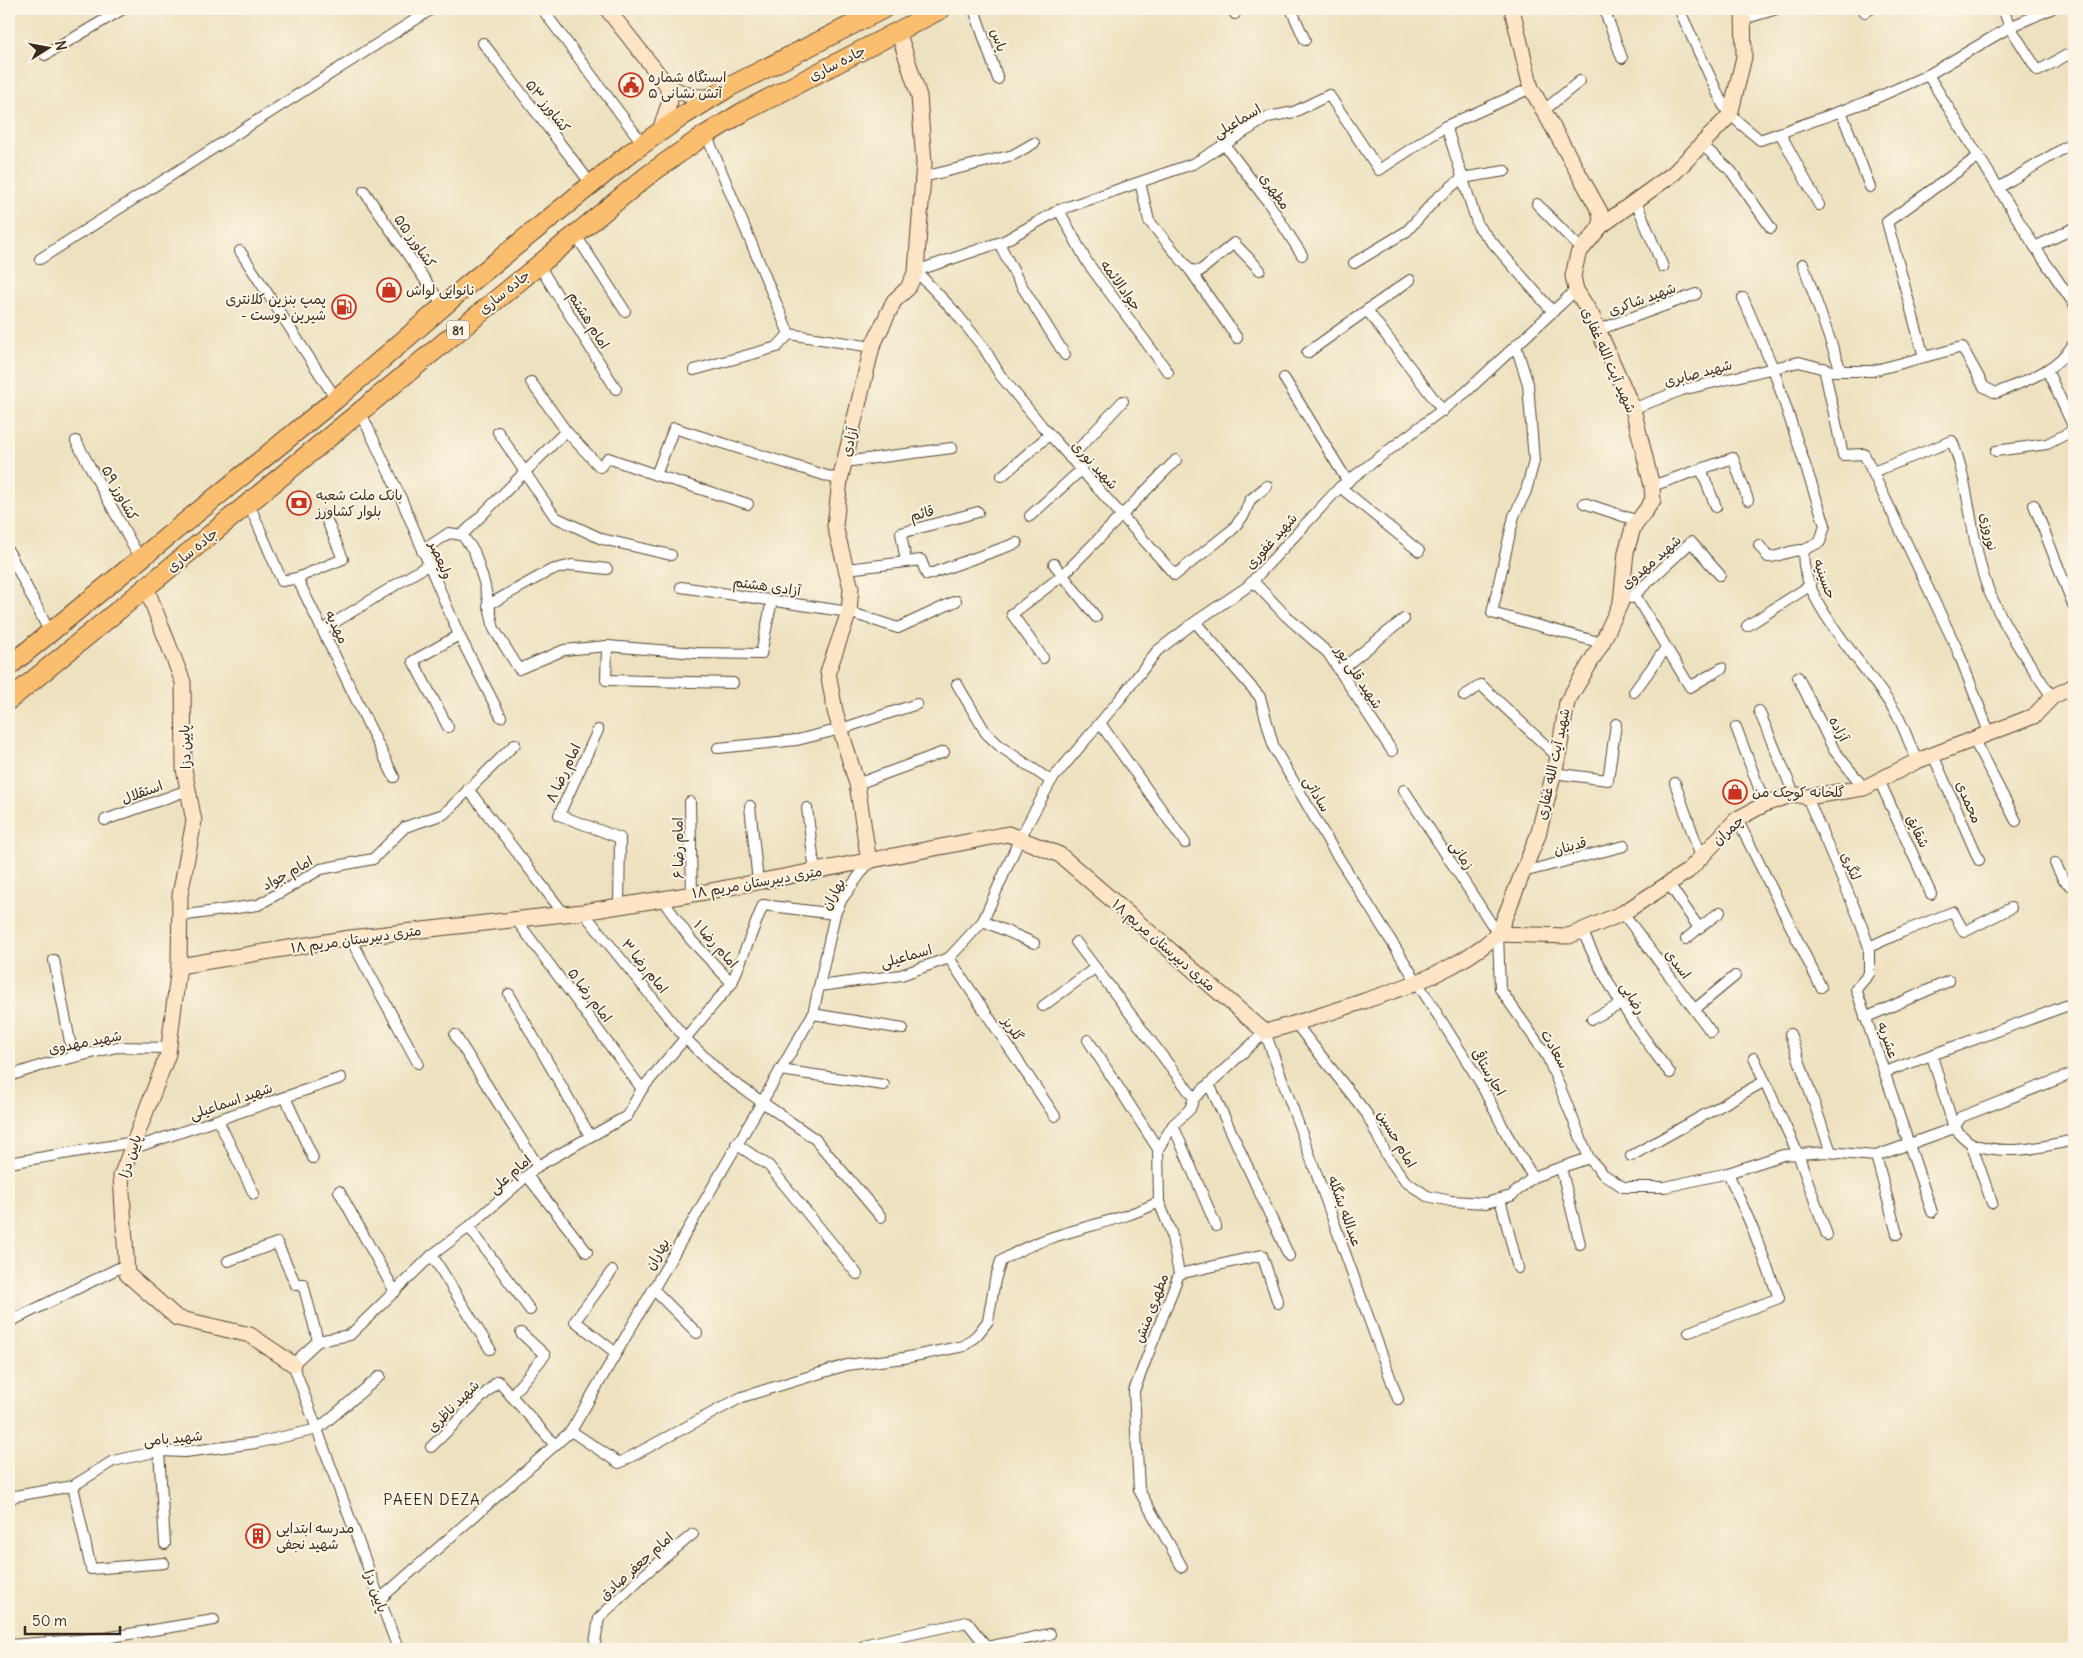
<svg xmlns="http://www.w3.org/2000/svg" width="2083" height="1658" font-family="Delius,'Playpen Sans Arabic',sans-serif">
<style>
.lines{fill:none;stroke-linecap:round;stroke-linejoin:round}
.street-casing{stroke:#564536;stroke-width:12}
.secondary-casing{stroke:#564536;stroke-width:17}
.highway-casing{stroke:#564536;stroke-width:21}
.street{stroke:#fff;stroke-width:10}
.secondary{stroke:#fde5c5;stroke-width:15}
.highway{stroke:#fbbd6e;stroke-width:19}
.labels{text-anchor:middle;dominant-baseline:central;stroke-width:4;stroke-linejoin:round;paint-order:stroke}
.shield{fill:#fcf5e5;stroke:#75675a;stroke-width:1}
.shield-label{font-size:12px;font-weight:bold;fill:#3b2a1e}
.street-label{font-size:14px;fill:#3b2a1e;stroke:#fcf5e5}
.poi-label{font-size:14px;fill:#3b2a1e;stroke:#fcf5e5;text-anchor:start}
.neighbourhood-label{font-size:15px;letter-spacing:1px;fill:#3b2a1e;stroke:#fcf5e5}
</style>
<rect width="100%" height="100%" fill="#fcf5e5"/>
<filter id="ink" filterUnits="userSpaceOnUse"><feTurbulence type="fractalNoise" baseFrequency=".02" numOctaves="2"/><feDisplacementMap in="SourceGraphic" scale="10" xChannelSelector="R" yChannelSelector="G"/><feConvolveMatrix kernelMatrix="1 2 1 2 8 2 1 2 1" color-interpolation-filters="sRGB"/></filter>
<filter id="wash" filterUnits="userSpaceOnUse"><feTurbulence type="fractalNoise" baseFrequency=".0096" numOctaves="4" result="noise"/><feDisplacementMap in="SourceGraphic" scale="20" xChannelSelector="R" yChannelSelector="G"/><feGaussianBlur stdDeviation="1.12" result="paint"/><feColorMatrix in="noise" values="0 0 0 0 0 0 0 0 0 0 0 0 0 0 0 0 0 1.4 0 .05"/><feComposite in="paint" operator="in"/></filter>
<g filter="url(#wash)">
<rect width="100%" height="100%" fill="#ede1bf"/>
</g>
<g filter="url(#ink)">
<g class="lines">
<!-- street casing -->
<g class="street-casing">
<g id="street">
<polyline points="542,9 643,144"/>
<polyline points="974,9 998,79"/>
<polyline points="1233,9 1235,14"/>
<polyline points="1291,9 1305,40"/>
<polyline points="1604,9 1622,58"/>
<polyline points="1679,9 1723,105 1730,115 1760,140 1869,101 1928,75 2010,27 2003,9"/>
<polyline points="1863,9 1865,12 1871,9"/>
<polyline points="2051,9 2010,27 2038,71 2069,54"/>
<polyline points="1743,19 1777,9"/>
<polyline points="483,43 592,185"/>
<polyline points="45,55 123,9"/>
<polyline points="1928,75 2035,247 2074,304"/>
<polyline points="1543,111 1580,81"/>
<polyline points="1841,111 1870,187"/>
<polyline points="1446,126 1478,226 1553,312"/>
<polyline points="1780,133 1819,205"/>
<polyline points="706,134 789,334 872,347"/>
<polyline points="1224,144 1268,202 1302,255"/>
<polyline points="1701,144 1731,171 1771,228"/>
<polyline points="923,177 1013,155 1034,143"/>
<polyline points="1140,182 1149,221 1190,270 1200,271 1234,243 1260,270"/>
<polyline points="1998,188 2074,142"/>
<polyline points="364,191 443,306"/>
<polyline points="1636,202 1663,267"/>
<polyline points="1537,204 1582,250"/>
<polyline points="1059,210 1087,262 1168,372"/>
<polyline points="575,234 625,311"/>
<polyline points="999,243 1018,280 1065,355"/>
<polyline points="2035,247 2074,228"/>
<polyline points="240,251 336,399"/>
<polyline points="40,259 432,9"/>
<polyline points="1354,263 1407,231 1436,199 1462,178 1505,171"/>
<polyline points="538,264 616,389"/>
<polyline points="1803,264 1841,371"/>
<polyline points="1190,270 1237,338"/>
<path d="M1743 298 1773 368 1825 525 1820 542 1804 550C1796 598 1873 672 1897 715 1905 729 1910 746 1917 761"/>
<polyline points="1367,310 1410,280"/>
<polyline points="1598,330 1696,294"/>
<polyline points="1516,346 1528,384 1534,461 1526,491 1514,516 1492,613 1602,643"/>
<polyline points="1307,353 1367,310 1443,411"/>
<polyline points="1924,357 1887,222 1979,156"/>
<polyline points="1824,368 1843,455 1864,454 1958,651 1990,735"/>
<polyline points="694,370 777,347 789,334"/>
<polyline points="2047,370 2074,428"/>
<polyline points="1284,378 1348,482"/>
<polyline points="531,382 566,431"/>
<path d="M1632 409 1682 390 1799 362 1832 371H1872L1962 347 1984 387 1996 393C2025 381 2057 371 2074 343"/>
<polyline points="360,411 400,496 459,635 501,717"/>
<polyline points="498,432 555,517 602,539 671,555"/>
<polyline points="76,441 140,559"/>
<polyline points="1996,451 2047,444 2074,430"/>
<polyline points="1070,458 1123,401"/>
<polyline points="844,462 952,448"/>
<polyline points="1701,469 1716,507"/>
<path d="M1873 472 1952 441C1971 488 1970 541 1988 589 2004 627 2029 663 2052 697"/>
<polyline points="656,475 748,504"/>
<polyline points="1002,476 1049,435"/>
<polyline points="1267,486 1250,500 1244,515 1232,530 1175,575 1042,426 1000,375 984,348 955,312 916,271 1004,241 1059,210 1195,163 1268,117 1294,112 1329,95 1379,170 1446,126 1531,88"/>
<polyline points="1652,486 1733,458 1748,500"/>
<polyline points="1340,487 1419,551"/>
<polyline points="1584,503 1638,521"/>
<polyline points="249,504 282,581 297,578 394,777"/>
<polyline points="2034,505 2074,607"/>
<polyline points="1030,516 1081,470"/>
<polyline points="462,535 474,551 484,582 494,629 519,669 564,650 607,646 697,653 761,654 772,600"/>
<path d="M1759 545 1768 557C1782 557 1790 549 1804 550"/>
<polyline points="422,551 449,533 462,535 566,431 600,467 608,458 656,475 674,428 840,480"/>
<polyline points="9,552 50,633"/>
<polyline points="906,562 921,560 927,575 1017,543"/>
<polyline points="1054,564 1096,617"/>
<polyline points="847,569 906,562 901,533 978,512"/>
<polyline points="297,578 343,559 325,516"/>
<polyline points="1253,581 1286,616 1328,653 1392,751"/>
<polyline points="681,587 849,612 898,628 956,601"/>
<polyline points="1635,595 1690,687 1722,668"/>
<polyline points="1631,598 1691,542 1720,575"/>
<polyline points="488,605 551,570 572,565 607,569"/>
<polyline points="1195,622 1260,697 1274,748 1330,844 1480,1082 1506,1133 1533,1177"/>
<polyline points="1747,626 1811,585"/>
<polyline points="324,629 428,565"/>
<polyline points="607,646 606,680 733,683"/>
<polyline points="1043,658 1012,614 1063,575 1176,460"/>
<polyline points="1339,671 1404,619"/>
<polyline points="1798,677 1834,750 1864,788"/>
<polyline points="957,684 986,733 1001,747 1051,781"/>
<polyline points="1634,692 1666,648"/>
<polyline points="1464,696 1481,685 1558,757"/>
<polyline points="1759,711 1794,794"/>
<polyline points="1100,723 1185,843"/>
<polyline points="448,727 413,661 459,635"/>
<polyline points="1736,727 1765,804"/>
<polyline points="598,730 559,815 620,838 619,906"/>
<polyline points="1974,740 2016,821"/>
<polyline points="718,748 797,740 841,729 917,704"/>
<polyline points="1933,755 1979,860"/>
<polyline points="1553,773 1608,780 1616,724"/>
<polyline points="1879,780 1931,894"/>
<polyline points="1675,783 1701,857"/>
<polyline points="857,784 944,752"/>
<polyline points="468,789 564,914"/>
<path d="M1404 790 1498 934 1500 989 1547 1056 1589 1158 1603 1174 1623 1187H1665L1728 1173 1783 1155 1827 1152 1876 1156 1954 1128C1959 1132 1965 1140 1971 1143 2002 1157 2044 1147 2074 1140"/>
<polyline points="1807,797 1858,916 1869,947 1869,974 1856,989 1932,1212"/>
<polyline points="690,802 692,894"/>
<polyline points="750,806 758,882"/>
<polyline points="807,808 815,872"/>
<polyline points="1737,819 1821,987"/>
<polyline points="105,820 188,790"/>
<polyline points="2055,863 2063,879 2070,885 2074,884"/>
<polyline points="1523,872 1624,846"/>
<polyline points="1669,884 1699,928 1720,912"/>
<polyline points="662,899 691,940 732,983"/>
<polyline points="583,912 685,1038 722,1074 815,1139 881,1217"/>
<polyline points="1623,913 1711,1032"/>
<polyline points="180,916 258,905 321,869 373,859 405,827 444,814 515,744"/>
<polyline points="515,918 642,1089"/>
<polyline points="983,921 1034,943"/>
<path d="M1582 930C1605 983 1635 1028 1670 1073"/>
<polyline points="350,938 418,1063"/>
<polyline points="1686,939 1699,928"/>
<polyline points="1076,942 1194,1098"/>
<polyline points="1869,947 1902,932 1953,912 1964,932 2011,908"/>
<polyline points="949,958 1055,1116"/>
<polyline points="54,960 73,1057"/>
<polyline points="820,986 901,975 949,958 983,921 1020,838 1051,781 1120,699 1157,651 1195,622 1247,587 1340,487 1466,392 1576,290"/>
<polyline points="509,994 590,1136"/>
<polyline points="1043,1006 1095,968"/>
<polyline points="1695,1009 1735,976"/>
<polyline points="813,1014 903,1029"/>
<polyline points="1865,1018 1949,981"/>
<polyline points="1592,1019 1621,1004"/>
<polyline points="1296,1024 1367,1114 1387,1156 1405,1181 1427,1196 1451,1201 1486,1203 1511,1196 1533,1177 1589,1158"/>
<polyline points="1790,1034 1831,1152"/>
<polyline points="455,1035 538,1166"/>
<polyline points="1088,1040 1158,1149"/>
<polyline points="1932,1056 1954,1128"/>
<polyline points="1754,1058 1798,1154 1827,1235"/>
<polyline points="780,1070 884,1085"/>
<polyline points="1885,1072 2074,1003"/>
<polyline points="9,1076 46,1064 117,1047 169,1048"/>
<polyline points="1209,1084 1289,1256"/>
<polyline points="285,1097 313,1158"/>
<polyline points="218,1120 254,1194"/>
<polyline points="1173,1125 1216,1226"/>
<polyline points="1954,1128 1961,1117 2074,1073"/>
<polyline points="1971,1143 1992,1203"/>
<polyline points="736,1144 769,1166 857,1274"/>
<polyline points="131,1149 341,1078"/>
<polyline points="1631,1156 1765,1081"/>
<polyline points="1876,1156 1897,1234"/>
<polyline points="9,1163 134,1142"/>
<polyline points="1561,1168 1580,1244"/>
<polyline points="528,1177 587,1252"/>
<polyline points="339,1191 395,1292"/>
<polyline points="1500,1199 1518,1268"/>
<polyline points="469,1227 530,1310"/>
<polyline points="432,1255 490,1349"/>
<polyline points="228,1261 277,1243 296,1285 303,1284 318,1341"/>
<polyline points="612,1271 575,1321 616,1353"/>
<polyline points="1179,1274 1262,1255 1278,1303"/>
<polyline points="653,1289 697,1333"/>
<polyline points="9,1322 127,1264"/>
<polyline points="1689,1332 1779,1298 1752,1227 1728,1173"/>
<polyline points="511,1396 545,1355 521,1333"/>
<path d="M571 1431 619 1463 742 1397 847 1365 904 1358 964 1346 977 1335 988 1321 995 1280 1001 1261C1051 1229 1106 1228 1159 1202"/>
<polyline points="431,1447 498,1381 555,1445"/>
<polyline points="159,1451 165,1544"/>
<polyline points="73,1486 91,1569 164,1563"/>
<polyline points="9,1500 15,1496 73,1486 113,1461 159,1451 185,1452 256,1443 318,1429 380,1376"/>
<polyline points="1182,1567 1139,1490 1134,1391 1179,1274 1171,1232 1159,1202 1158,1149 1173,1125 1190,1109 1194,1098 1265,1032 1398,1399"/>
<polyline points="379,1600 571,1431 813,1014 835,914 842,899 869,862"/>
<polyline points="9,1645 105,1638 214,1620"/>
<polyline points="398,1649 293,1364 318,1341 350,1335 432,1255 469,1227 538,1166 627,1116 642,1089 732,983 763,905 835,914"/>
<polyline points="594,1649 599,1618 645,1574 693,1534"/>
<polyline points="859,1649 867,1644 967,1622 987,1647 1050,1634"/>
</g>
</g>
<!-- secondary casing -->
<g class="secondary-casing">
<g id="secondary">
<path d="M607 9 667 85C684 95 696 99 715 96"/>
<polyline points="659,133 670,101 667,85"/>
<polyline points="1601,226 1674,173 1730,115 1744,57 1743,9"/>
<polyline points="146,587 183,682 184,769 194,821 180,895 179,966 168,1054 121,1176 127,1274 177,1318 250,1335 293,1364"/>
<polyline points="869,862 857,784 835,711 828,672 849,612 851,588 835,526 840,480 872,347 894,301 908,288 916,271 924,163 919,96 898,31"/>
<polyline points="1498,934 1569,936 1623,913 1688,871 1737,819 1765,804 1794,794 1807,797 1864,788 1917,761 2034,716 2052,697 2074,686"/>
<path d="M179 966 350 938 583 912 705 892 1008 834 1060 855 1265 1032C1298 1023 1329 1013 1361 1002 1410 986 1459 969 1498 934L1538 835 1558 757 1567 702 1602 643 1621 602 1626 552 1633 528 1653 500 1652 486 1633 409 1592 316 1576 290 1573 276 1578 254 1601 226 1600 212 1531 88 1512 9"/>
</g>
</g>
<!-- highway casing -->
<g class="highway-casing">
<g id="highway">
<polyline points="9,666 336,399 470,283 630,153 684,115 729,87 883,9"/>
<polyline points="9,700 647,176 699,139 743,112 941,9"/>
</g>
</g>
<!-- street -->
<use href="#street" class="street"/>
<!-- secondary -->
<use href="#secondary" class="secondary"/>
<!-- highway -->
<use href="#highway" class="highway"/>
</g>
</g>
<!-- icons -->
<defs>
<g id="civic-ring" transform="scale(1.25)"><circle r="9.5" fill="#fcf5e5" stroke="#c8321e" stroke-width="1.5"/><path d="M-.6-6.5H3V-4.5H.6V-3L4-1V1h2V6H-6V1h2V-1L-.6-3ZM-1.2 2.5V6h2.4V2.5Z" fill="#c8321e"/></g>
<g id="shop-ring" transform="scale(1.25)"><circle r="9.5" fill="#fcf5e5" stroke="#c8321e" stroke-width="1.5"/><path d="M-5-2.5h2.3a2.7 3.5 0 0 1 5.4 0H5L5.5 6h-11ZM-1.5-2.5h3a1.5 2.3 0 0 0-3 0Z" fill="#c8321e"/></g>
<g id="fuel-ring" transform="scale(1.25)"><circle r="9.5" fill="#fcf5e5" stroke="#c8321e" stroke-width="1.5"/><path d="M-5.5-6h7V0h2V4h1.3V-2.5L3-4.5l.8-.8L6-3V5H2.5V1h-1V6h-7ZM-4.2-4.7v3.2H.2V-4.7Z" fill="#c8321e"/></g>
<g id="bank-ring" transform="scale(1.25)"><circle r="9.5" fill="#fcf5e5" stroke="#c8321e" stroke-width="1.5"/><path d="M-6-4H6V4H-6ZM0-2.3a2.3 2.3 0 1 0 0 4.6a2.3 2.3 0 1 0 0-4.6Z" fill="#c8321e"/></g>
<g id="building-ring" transform="scale(1.25)"><circle r="9.5" fill="#fcf5e5" stroke="#c8321e" stroke-width="1.5"/><path d="M-4-6H4V6H1V3H-1V6H-4ZM-2.5-4.3h1.7v1.8h-1.7ZM.8-4.3h1.7v1.8H.8ZM-2.5-1h1.7V.8h-1.7ZM.8-1h1.7V.8H.8Z" fill="#c8321e"/></g>
</defs>
<g fill-rule="evenodd">
<use href="#civic-ring" x="631" y="85"/>
<use href="#shop-ring" x="389" y="290"/>
<use href="#fuel-ring" x="344" y="307"/>
<use href="#bank-ring" x="299" y="503"/>
<use href="#shop-ring" x="1735" y="792"/>
<use href="#building-ring" x="258" y="1536"/>
</g>
<g class="labels">
<!-- shield labels -->
<rect class="shield" x="447" y="320.5" width="22" height="19" rx="4"/>
<g class="shield-label">
<text x="458" y="330">81</text>
</g>
<!-- street labels -->
<g class="street-label">
<text transform="translate(999 40) rotate(71)">یاس</text>
<text transform="translate(837 63) rotate(-27)">جاده ساری</text>
<text transform="translate(548 106) rotate(52)">کشاورز ۵۳</text>
<text transform="translate(1237 121) rotate(-31)">اسماعیلی</text>
<text transform="translate(1275 191) rotate(54)">مطهری</text>
<text transform="translate(415 241) rotate(55)">کشاورز ۵۵</text>
<text transform="translate(1121 285) rotate(54)">جوادالائمه</text>
<text transform="translate(504 292) rotate(-39)">جاده ساری</text>
<text transform="translate(1642 299) rotate(-20)">شهید شاکری</text>
<text transform="translate(589 320) rotate(58)">امام هشتم</text>
<text transform="translate(1609 360) rotate(66)">شهید آیت الله غفاری</text>
<text transform="translate(1698 373) rotate(-15)">شهید صابری</text>
<text transform="translate(849 442) rotate(-77)">آزادی</text>
<text transform="translate(1095 465) rotate(47)">شهید نوری</text>
<text transform="translate(120 493) rotate(61)">کشاورز ۵۹</text>
<text transform="translate(922 513) rotate(-15)">قائم</text>
<text transform="translate(1989 532) rotate(78)">نوروزی</text>
<text transform="translate(1271 541) rotate(-48)">شهید غفوری</text>
<text transform="translate(192 550) rotate(-39)">جاده ساری</text>
<text transform="translate(441 560) rotate(67)">ولیعصر</text>
<text transform="translate(1651 562) rotate(-41)">شهید مهدوی</text>
<text transform="translate(1825 579) rotate(70)">حسینیه</text>
<text transform="translate(767 586) rotate(8)">آزادی هشتم</text>
<text transform="translate(337 627) rotate(64)">مهدیه</text>
<text transform="translate(1359 677) rotate(56)">شهید قلی پور</text>
<text transform="translate(1839 729) rotate(62)">آزاده</text>
<text transform="translate(185 747) rotate(-92)">پایین دزا</text>
<text transform="translate(1553 764) rotate(-78)">شهید آیت الله غفاری</text>
<text transform="translate(563 773) rotate(-65)">امام رضا ۸</text>
<text transform="translate(142 792) rotate(-20)">استقلال</text>
<text transform="translate(1317 794) rotate(60)">ساداتی</text>
<text transform="translate(1969 802) rotate(67)">محمدی</text>
<text transform="translate(1728 830) rotate(-42)">چمران</text>
<text transform="translate(1918 831) rotate(65)">شقایق</text>
<text transform="translate(1570 846) rotate(-15)">قدبنان</text>
<text transform="translate(678 848) rotate(-91)">امام رضا ۶</text>
<text transform="translate(1462 855) rotate(57)">زمانی</text>
<text transform="translate(1851 866) rotate(66)">لنگری</text>
<text transform="translate(287 873) rotate(-29)">امام جواد</text>
<text transform="translate(757 882) rotate(-10)">۱۸ متری دبیرستان مریم</text>
<text transform="translate(833 894) rotate(-61)">بهاران</text>
<text transform="translate(356 939) rotate(-8)">۱۸ متری دبیرستان مریم</text>
<text transform="translate(716 944) rotate(48)">امام رضا ۱</text>
<text transform="translate(1164 945) rotate(41)">۱۸ متری دبیرستان مریم</text>
<text transform="translate(906 956) rotate(-16)">اسماعیلی</text>
<text transform="translate(1678 964) rotate(53)">اسدی</text>
<text transform="translate(645 966) rotate(51)">امام رضا ۳</text>
<text transform="translate(590 995) rotate(53)">امام رضا ۵</text>
<text transform="translate(1633 998) rotate(59)">رضایی</text>
<text transform="translate(1013 1029) rotate(56)">گلریز</text>
<text transform="translate(1888 1040) rotate(70)">عشریه</text>
<text transform="translate(85 1042) rotate(-11)">شهید مهدوی</text>
<text transform="translate(1555 1049) rotate(61)">سعادت</text>
<text transform="translate(1489 1072) rotate(60)">اجارستاقی</text>
<text transform="translate(231 1101) rotate(-19)">شهید اسماعیلی</text>
<text transform="translate(1397 1139) rotate(60)">امام حسین</text>
<text transform="translate(130 1156) rotate(-72)">پایین دزا</text>
<text transform="translate(510 1174) rotate(-41)">امام علی</text>
<text transform="translate(1345 1211) rotate(70)">عبدالله بشگله</text>
<text transform="translate(657 1254) rotate(-60)">بهاران</text>
<text transform="translate(1151 1308) rotate(-69)">مطهری منش</text>
<text transform="translate(453 1406) rotate(-45)">شهید ناظری</text>
<text transform="translate(173 1438) rotate(-5)">شهید بامی</text>
<text transform="translate(636 1566) rotate(-42)">امام جعفر صادق</text>
<text transform="translate(376 1591) rotate(70)">پایین دزا</text>
</g>
<!-- poi labels -->
<g class="poi-label">
<text x="648" y="77">ایستگاه شماره<tspan x="648" dy="16">۵ آتش نشانی</tspan></text>
<text x="406" y="290">نانوایی لواش</text>
<text x="326" y="299" text-anchor="end">پمپ بنزین کلانتری<tspan x="326" dy="16">- شیرین دوست</tspan></text>
<text x="316" y="495">بانک ملت شعبه<tspan x="316" dy="16">بلوار کشاورز</tspan></text>
<text x="1752" y="792">گلخانه کوچک من</text>
<text x="276" y="1528">مدرسه ابتدایی<tspan x="276" dy="16">شهید نجفی</tspan></text>
</g>
<!-- neighbourhood labels -->
<g class="neighbourhood-label">
<text x="432" y="1499">PAEEN DEZA</text>
</g>
</g>
<!-- margin -->
<rect width="2083" height="1658" fill="none" stroke="#fcf5e5" stroke-width="30"/>
<!-- north arrow -->
<g transform="translate(48 48) rotate(79)" stroke="#fcf5e5" stroke-width="4" paint-order="stroke">
<path d="M0-4L9 19L0 12L-9 19Z" fill="#3b2a1e"/>
<text y="-8" font-size="14" font-weight="bold" text-anchor="middle" fill="#3b2a1e">N</text>
</g>
<!-- scale -->
<path d="M25 1626v8h95v-8" fill="none" stroke="#3b2a1e" stroke-width="2.5"/>
<text x="32" y="1626" font-size="15" fill="#3b2a1e" stroke="#fcf5e5" stroke-width="4" paint-order="stroke">50 m</text>
</svg>
